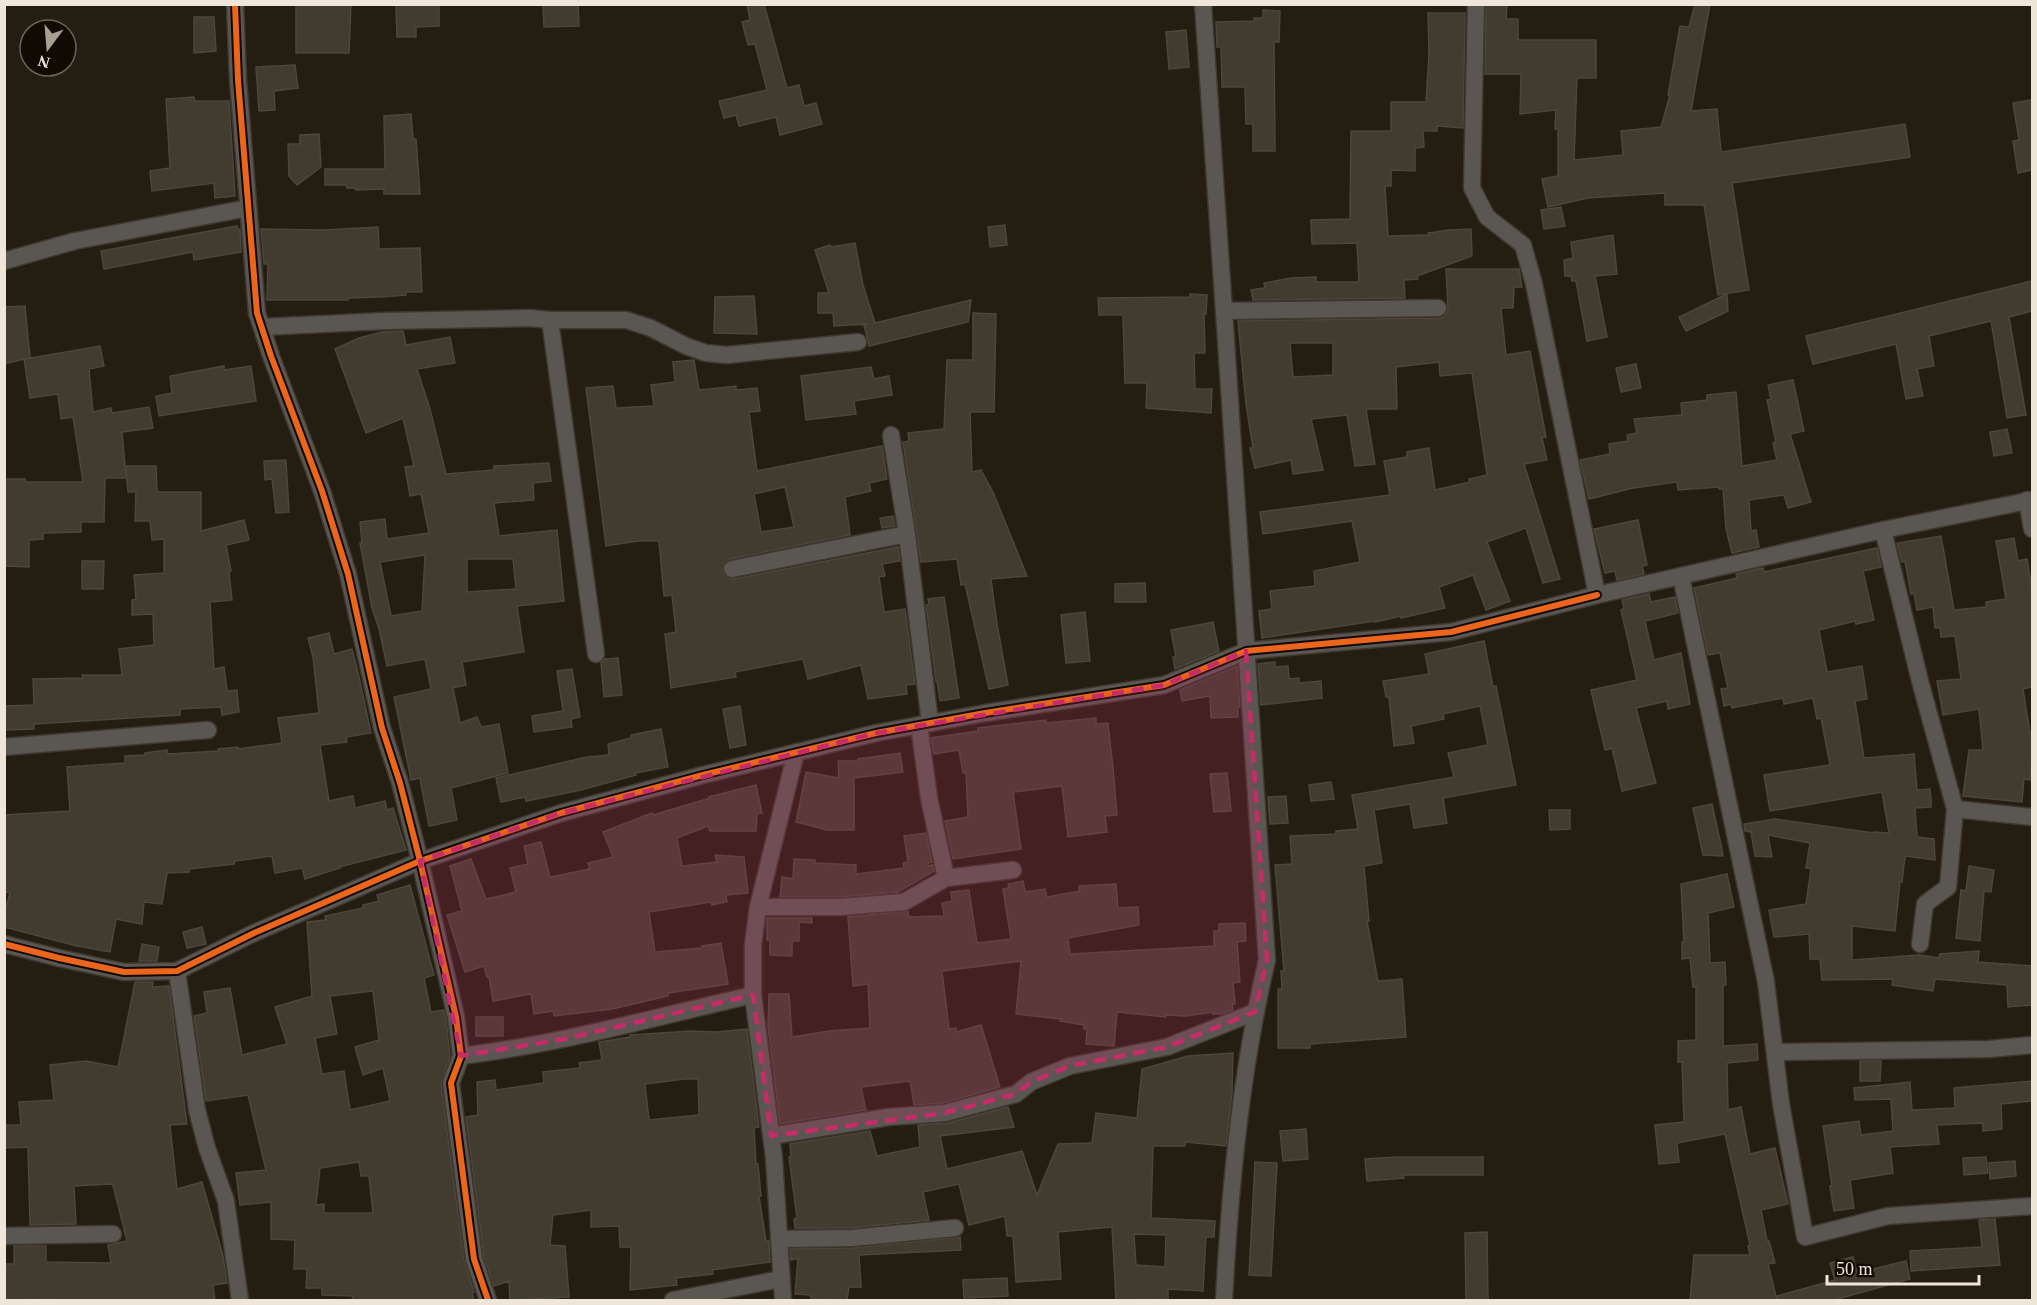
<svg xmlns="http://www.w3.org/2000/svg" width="2037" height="1305" font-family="Georgia,serif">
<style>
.building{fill:#413b30;stroke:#4c463c;stroke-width:1.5;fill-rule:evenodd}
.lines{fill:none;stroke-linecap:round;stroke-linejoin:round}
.minor-casing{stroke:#3f382f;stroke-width:19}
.minor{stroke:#5a5752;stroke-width:16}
.cycleway-casing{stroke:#100a03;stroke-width:10}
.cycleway{stroke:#eb651d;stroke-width:6}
.marked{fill:#c62d68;fill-opacity:0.2;stroke:#c62d68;stroke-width:4.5;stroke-dasharray:12 8;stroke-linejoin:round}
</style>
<rect width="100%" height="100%" fill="#241d11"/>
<!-- building -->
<g class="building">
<polygon points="333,4 351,4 349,53 296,53 296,5"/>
<polygon points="396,4 439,4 439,26 416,27 416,37 397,37"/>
<polygon points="543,4 578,4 579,26 544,27"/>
<polygon points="747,4 764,4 787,88 799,85 804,106 816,103 822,124 780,135 776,117 739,126 736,115 724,118 719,101 767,90 755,44 748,45 742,22 750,20"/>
<polygon points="1486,4 1507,4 1506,19 1518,19 1518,40 1596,40 1596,78 1577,78 1574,160 1623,155 1621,131 1661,127 1670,95 1668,95 1680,26 1689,27 1695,4 1710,4 1691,111 1717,109 1721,152 1905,124 1910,157 1732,183 1749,290 1718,295 1704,205 1665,205 1665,193 1588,198 1548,207 1542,179 1558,176 1558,129 1555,129 1556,110 1520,114 1521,74 1485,74"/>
<polygon points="1263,10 1280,11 1279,42 1274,42 1275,151 1253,151 1253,124 1246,124 1245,87 1222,87 1221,47 1217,47 1216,22 1254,21 1254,18 1263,18"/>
<polygon points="1428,13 1465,13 1463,128 1437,126 1437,131 1423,131 1424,147 1415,148 1415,171 1391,170 1391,186 1385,186 1388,236 1429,235 1428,233 1449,230 1471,229 1472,256 1417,276 1418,279 1404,280 1405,298 1253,300 1251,290 1265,288 1264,283 1291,278 1316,277 1316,282 1359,282 1357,243 1312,244 1311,220 1350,219 1351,131 1391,131 1391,102 1426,102 1429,54"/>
<polygon points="194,17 214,17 216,51 194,53"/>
<polygon points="1186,30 1189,67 1169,69 1166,32"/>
<polygon points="295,65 298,88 274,91 275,110 259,111 256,67"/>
<polygon points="194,97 195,101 229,101 235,196 215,198 214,183 152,191 150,171 170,168 166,99"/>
<polygon points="2032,100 2032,170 2018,173 2013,141 2019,140 2013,103"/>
<polygon points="411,114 413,139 416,139 420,194 384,194 384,189 356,190 356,188 347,188 346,185 325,185 325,169 385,169 384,116"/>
<polygon points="319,134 321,167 297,185 289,176 288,144 300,144 300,135"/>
<polygon points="1561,207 1565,226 1544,229 1541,210"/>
<polygon points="1005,225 1007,245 990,247 988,227"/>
<polygon points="237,226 237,229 240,229 241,252 194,260 193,252 104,269 101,251"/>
<polygon points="378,227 379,249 420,248 422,292 406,292 406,295 380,297 348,298 348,300 267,300 268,264 264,264 261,229 324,230"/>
<polygon points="1613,235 1617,274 1595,276 1607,337 1587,341 1576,281 1572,281 1571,276 1565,276 1564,260 1573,258 1571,242"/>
<polygon points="855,243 863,285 875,323 971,300 968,322 869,346 864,325 868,324 834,326 833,313 818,313 818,293 829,293 815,250 830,245 831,247"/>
<path d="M1446 269H1519L1522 287H1514L1513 308H1501L1506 355 1530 351 1546 437 1542 438 1547 460 1524 464 1560 579 1543 583 1526 528 1487 542 1510 601 1486 610 1473 575 1439 587 1445 608 1401 618V616L1375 622V621L1262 638 1259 611 1272 609 1270 591 1315 586 1314 571 1360 562 1352 521 1263 534 1260 512 1390 495 1384 461 1407 457V452L1429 448 1435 490 1470 482 1469 479 1487 475 1472 373 1440 376 1439 362 1396 367 1397 409H1366L1375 464 1355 466 1347 415 1311 419 1323 470 1293 474 1291 460 1255 468 1250 448H1253L1246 404 1238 321 1439 318 1444 317 1448 308ZM1290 343H1333V375L1293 377Z"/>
<polygon points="2032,281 2032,311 2009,317 2026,415 2007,418 1991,321 1929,336 1934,366 1917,369 1923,396 1906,399 1896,344 1813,364 1806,336"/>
<polygon points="1190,294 1207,295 1206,314 1204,314 1205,353 1194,353 1195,389 1212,389 1211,413 1146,408 1147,383 1125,383 1123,315 1099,315 1098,298 1190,297"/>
<polygon points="1727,294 1728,311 1686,331 1679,317"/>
<polygon points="754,296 757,334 714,333 715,297"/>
<polygon points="25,306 30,358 25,359 100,346 104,366 89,369 93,412 111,408 112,413 149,407 153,428 122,432 126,478 105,478 104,522 81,522 81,532 43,533 43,539 29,540 29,567 4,566 4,479 25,479 25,482 83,482 73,417 61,419 58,394 30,398 24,359 4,364 4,307"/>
<polygon points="973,313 996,314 994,412 970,412 972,472 981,470 993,492 1027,576 991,579 997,624 1008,685 989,689 965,584 961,585 957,559 921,562 903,442 909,441 908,433 944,429 947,360 973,360"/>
<path d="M403 331 406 345 450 337 455 363 417 369 430 409 446 474 494 470V466L549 463 551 481 533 483 534 500 494 503 499 536 557 530 564 601 517 606 524 652 462 662 466 685 453 688 460 723 477 717 481 727 499 724 508 773 451 788 457 820 429 826 420 778 411 780 394 697 431 689 425 659 387 666 379 629 372 608 360 543H362L360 522 385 519 387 539 429 533 421 494 410 496 405 467 414 466 403 418 366 433 335 349 359 338 382 332ZM425 555 422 611 391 616 380 562ZM467 559H513L516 589 467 592Z"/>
<path d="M694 360 699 390 736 386V390L757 388 760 411 749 412 757 471 882 446 887 479 869 483 871 491 845 497 850 535 730 559 725 562 722 570 725 576 734 579 898 547 900 561 882 564 885 576 879 577 884 612 905 609 915 684 906 685 907 694 868 699 861 665 808 679 803 659 735 672 736 677 671 688 665 634 676 632 672 595 664 596 659 541H638L606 546 586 388 613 386 616 408 654 406 651 385 675 382 673 362ZM785 487 794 527 761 532 754 494Z"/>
<polygon points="1636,364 1641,388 1621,392 1616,368"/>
<polygon points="224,366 224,370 251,366 256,401 159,416 156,396 172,393 170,376"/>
<polygon points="871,367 874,379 889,376 892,395 854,401 856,414 806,420 801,376"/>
<polygon points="1793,380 1804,431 1790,434 1811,502 1788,508 1784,495 1749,500 1751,531 1756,530 1759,547 1732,553 1726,529 1723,489 1719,489 1719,487 1678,490 1677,482 1633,488 1589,499 1580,460 1610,454 1609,444 1628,441 1627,435 1637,433 1634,419 1682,415 1681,403 1707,400 1707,395 1736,392 1742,466 1777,460 1773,443 1776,442 1767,400 1771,399 1768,385"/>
<polygon points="2007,429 2012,453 1994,456 1990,432"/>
<polygon points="286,460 289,512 276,513 272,479 265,480 264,461"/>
<polygon points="126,466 156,466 157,492 201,492 201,531 244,520 249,540 226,545 231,571 229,572 232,600 210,602 214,669 224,667 227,691 237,690 239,712 222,715 221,707 180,709 180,715 34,724 34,729 4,730 4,706 34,705 33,679 83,678 82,675 122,675 119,649 154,645 153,614 132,615 132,600 136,599 134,575 164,573 164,539 152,540 150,521 135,521 136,492 128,492"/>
<polygon points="893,516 895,526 882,528 880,518"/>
<polygon points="1638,520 1647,565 1642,566 1644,574 1617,580 1615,571 1605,573 1594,529"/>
<polygon points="1941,536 1954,610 1986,607 1986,602 2006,599 1996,541 2014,538 2018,561 2027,559 2032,590 2032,687 2023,689 2030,733 2032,733 2032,760 2030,780 2024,779 2022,802 1963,796 1969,750 1983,750 1979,709 1943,715 1937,681 1961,679 1955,636 1941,637 1940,628 1935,628 1933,607 1917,610 1914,593 1911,594 1905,561 1902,562 1897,543"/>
<polygon points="1877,548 1881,567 1863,571 1874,620 1856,624 1855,621 1819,630 1827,672 1862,666 1867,699 1855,701 1864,758 1914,754 1917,790 1930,789 1931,800 1931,807 1915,808 1917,837 1934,839 1935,860 1905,856 1902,882 1900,881 1895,931 1852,926 1852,960 1919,955 1939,958 1940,954 1979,951 1978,962 2032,966 2032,1005 2008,1007 2007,985 1935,979 1933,991 1892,985 1893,979 1822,980 1820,959 1810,959 1809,934 1774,937 1769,910 1806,904 1811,869 1806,868 1810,843 1768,835 1772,857 1755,856 1751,832 1745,831 1744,824 1775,819 1874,833 1874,832 1889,833 1882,792 1770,811 1764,775 1830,765 1821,718 1817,719 1813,698 1784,704 1783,698 1732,708 1731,704 1724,706 1721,689 1728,688 1720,653 1708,655 1694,588 1737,578 1736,574 1763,568 1764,572"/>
<polygon points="82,561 104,561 103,589 82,589"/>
<polygon points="1145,583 1146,602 1115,602 1115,584"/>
<polygon points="1649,594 1651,602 1675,597 1678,613 1645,621 1654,660 1681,653 1690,704 1668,709 1667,701 1636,708 1656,783 1622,791 1612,748 1605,750 1591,690 1637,680 1621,610 1624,608 1622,600"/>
<polygon points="944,597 959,698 940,701 937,681 936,681 926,605 929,604 928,599"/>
<polygon points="1085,612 1090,661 1066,663 1061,615"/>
<polygon points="1213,622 1219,651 1175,669 1173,657 1176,657 1171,630"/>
<polygon points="329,633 334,654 352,649 359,677 371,733 346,737 347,742 320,745 329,801 353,796 355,808 385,801 387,810 393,808 406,850 339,867 340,868 305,879 302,868 275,873 272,856 235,861 234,864 189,869 189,872 167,873 162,904 144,902 142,924 116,919 110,952 77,946 4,927 4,913 10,893 4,892 4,815 70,811 67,767 125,763 125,756 145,755 145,753 167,750 168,754 218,751 218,749 238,747 238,749 282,743 278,718 319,713 313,657 308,638"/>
<polygon points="1484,641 1493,687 1496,686 1516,785 1443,798 1447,823 1414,828 1410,804 1374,810 1382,863 1364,866 1369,921 1367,921 1378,981 1402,979 1406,1037 1310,1044 1310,1048 1278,1048 1278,989 1282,989 1281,971 1284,971 1275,865 1292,864 1290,836 1336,834 1336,831 1358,829 1352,795 1454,777 1448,753 1488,745 1480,706 1443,714 1444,719 1411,726 1414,743 1394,746 1389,697 1386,697 1383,681 1429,674 1425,654"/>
<polygon points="618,658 622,695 604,697 601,663 605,659"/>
<polygon points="1275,662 1275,667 1288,666 1289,679 1299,678 1299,683 1321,681 1322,698 1261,705 1258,664"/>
<polygon points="1237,666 1240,707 1238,707 1238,717 1211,718 1210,696 1182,701 1180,690"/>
<polygon points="572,669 580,717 571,719 572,727 534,732 532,716 563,711 557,671"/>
<polygon points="740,706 746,745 730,748 723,709"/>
<polygon points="1096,718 1096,724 1108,723 1113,768 1117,815 1105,816 1107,832 1068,837 1062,786 1013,792 1021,849 953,859 945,821 968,817 966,773 963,773 959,750 934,754 931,738 978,731 978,728 1046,720 1046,723"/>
<polygon points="661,729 668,767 635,773 636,775 581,790 526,801 525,797 501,802 496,778 587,757 609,755 608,744 631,738 631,735"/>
<polygon points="900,753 903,772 854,778 854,830 827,830 796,822 806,772 839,778 838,761 858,761 858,759"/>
<polygon points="1227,773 1231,811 1214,812 1210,774"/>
<polygon points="1331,782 1334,799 1311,801 1309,785"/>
<polygon points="756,785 762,813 757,814 756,831 710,831 708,826 677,838 682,866 717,862 715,855 744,857 748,893 726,895 727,902 712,905 711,902 649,912 655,952 702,948 702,946 721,943 728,984 668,993 668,996 612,1009 554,1016 553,1011 534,1014 531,994 493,1001 489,977 487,977 484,966 465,972 447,915 462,911 450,866 471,859 486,899 516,892 510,868 528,864 524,846 541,842 550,877 590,869 588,863 613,857 603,832 652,813 653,815 710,798 709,797"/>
<polygon points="1286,796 1288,823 1270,824 1268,797"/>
<polygon points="1712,804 1721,845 1723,856 1703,855 1693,808"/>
<polygon points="1549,810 1570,810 1570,829 1550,830"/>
<polygon points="926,833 932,862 928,863 928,866 933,865 934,871 898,892 840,897 780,897 782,877 793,879 794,859 815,860 815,863 856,865 856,874 904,868 903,863 908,862 904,836"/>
<polygon points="1969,866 1994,870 1991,892 1984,891 1980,941 1956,938 1961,890 1966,891"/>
<polygon points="1727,874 1734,907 1708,913 1710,963 1725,962 1726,985 1723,985 1723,1046 1757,1044 1758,1060 1727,1063 1728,1110 1741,1107 1750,1154 1775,1148 1788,1204 1761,1210 1767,1241 1769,1241 1775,1263 1768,1264 1777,1300 1690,1300 1694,1255 1750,1255 1748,1246 1750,1245 1725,1134 1677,1143 1679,1162 1659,1164 1655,1125 1684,1122 1682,1062 1678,1062 1678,1041 1696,1040 1696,987 1693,987 1690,958 1682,959 1682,942 1684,942 1681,884"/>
<polygon points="1023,881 1025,892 1045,889 1047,897 1080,891 1079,886 1116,884 1118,908 1138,907 1139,925 1068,938 1070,954 1214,946 1214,931 1219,931 1219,924 1245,923 1246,941 1237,942 1240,982 1233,983 1235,1004 1232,1004 1233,1010 1222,1014 1213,1014 1213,1012 1186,1016 1166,1015 1166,1017 1117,1012 1114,1046 1086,1044 1087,1029 1084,1029 1084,1025 1060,1021 1061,1019 1016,1014 1021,961 942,971 949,1029 956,1028 956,1032 981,1025 1000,1087 943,1103 914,1105 910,1081 861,1087 866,1110 780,1124 768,1026 769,994 789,994 792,1037 829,1031 870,1028 868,984 853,986 848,917 908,911 909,917 944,916 942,903 952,901 951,892 969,890 977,943 1011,939 1003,889 1009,888 1008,884"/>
<path d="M410 885 434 975 424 978 431 1012 444 1010 446 1019 450 1057 441 1084 464 1260 474 1292 472 1293 474 1300H352L353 1296 322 1295V1288H306L307 1269H294L295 1240 271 1239V1202L240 1205 236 1173 266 1170 248 1095 206 1101 194 1016 207 1013 204 992 230 988 242 1055 287 1044 275 1007 312 996 307 922 326 920 325 916 363 908V905L379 901 377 895ZM373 991 379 1040 355 1047 363 1075 383 1068 390 1101 350 1110 344 1071 322 1074 315 1038 337 1034 330 996ZM359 1162 361 1176H369L373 1213H324V1204L316 1205 320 1168Z"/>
<polygon points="767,918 812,918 812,923 799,922 799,941 792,941 792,956 770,955 770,940 767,940"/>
<polygon points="202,927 206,944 187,948 183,932"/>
<polygon points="142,944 159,947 157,961 139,961"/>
<polygon points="135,982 153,982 152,987 169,986 187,1124 170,1125 177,1189 202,1182 223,1256 227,1283 213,1285 215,1300 68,1300 29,1299 29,1300 4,1300 4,1264 14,1264 14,1246 46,1246 46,1262 111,1263 108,1245 127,1241 113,1185 110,1184 74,1186 76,1224 30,1225 28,1147 4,1148 4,1125 21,1125 19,1102 54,1100 50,1065 86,1061 118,1067"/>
<rect x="476" y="1017" width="27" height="19"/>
<path d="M747 1029 759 1127 754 1128 756 1164H758L761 1196H759L766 1241H769L770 1262 712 1270 713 1274 676 1278 677 1285 630 1290 631 1247H620L619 1226 591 1227V1210L553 1215 550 1245 565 1246 569 1297 510 1300 509 1281 494 1286 484 1257 466 1117 478 1115 477 1082 495 1080 496 1090 544 1083 543 1072 580 1068 579 1063 602 1060 599 1042 630 1037V1035L691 1031 716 1032ZM685 1079H698L699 1115 649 1120 645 1084Z"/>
<path d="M1233 1053 1232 1093 1226 1146 1185 1142V1146H1154L1153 1148 1151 1218 1215 1221 1214 1237H1206L1203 1291 1168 1289V1299L1116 1300 1112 1227 1058 1232 1061 1279 1016 1282 1013 1236H1007L1005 1216 969 1225 959 1184 923 1192 929 1220 851 1228H795L794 1219 797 1218 789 1157H791L790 1144 870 1131 877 1156 920 1147 918 1125 948 1123 1008 1107 1014 1127 940 1136 947 1169 1022 1151 1037 1195 1058 1144 1092 1143 1096 1113 1137 1118 1142 1069 1188 1056ZM1134 1234 1166 1235 1165 1267 1136 1265Z"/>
<polygon points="1860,1061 1881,1061 1880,1081 1860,1081"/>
<polygon points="2032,1081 2032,1101 2001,1104 2002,1129 1983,1131 1983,1123 1937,1125 1939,1144 1890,1147 1893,1173 1850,1180 1854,1208 1834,1211 1830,1186 1832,1186 1823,1126 1859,1121 1861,1135 1893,1131 1891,1099 1855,1100 1854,1088 1910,1082 1912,1110 1955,1108 1954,1088"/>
<polygon points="1306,1129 1308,1159 1283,1161 1280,1131"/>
<polygon points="1397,1157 1483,1157 1483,1175 1403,1175 1404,1178 1367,1181 1365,1159"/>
<polygon points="1986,1157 1988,1173 1964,1175 1963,1158"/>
<polygon points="2015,1161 2016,1176 1990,1179 1989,1163"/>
<polygon points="1255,1162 1277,1163 1271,1276 1249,1275"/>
<polygon points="1995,1219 2000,1265 1911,1271 1910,1251 1982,1247 1979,1220"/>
<polygon points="1487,1232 1488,1300 1466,1300 1465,1233"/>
<polygon points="960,1237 961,1250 859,1255 861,1287 849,1287 847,1300 811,1299 811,1295 795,1294 798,1258 791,1260 790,1249 853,1248"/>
<polygon points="1853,1257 1857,1273 1906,1261 1910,1279 1834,1300 1778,1300 1777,1296 1835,1280 1830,1263"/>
<polygon points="1007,1278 1008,1296 964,1298 963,1280"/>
</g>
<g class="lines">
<!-- minor casing -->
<g class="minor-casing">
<g id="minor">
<polyline points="235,4 238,80 257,313 271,356 322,491 348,574 382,728 400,783 420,861 456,1017 461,1056 451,1083 474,1259 488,1300"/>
<polyline points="1203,4 1224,311"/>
<polyline points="1476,4 1472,188 1487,217 1523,245 1534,284 1597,595 1883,530 2032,500"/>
<polyline points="4,261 75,241 248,208"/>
<polyline points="550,320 596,654"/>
<polyline points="262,327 384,321 530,318 550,320 626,320 651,328 686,346 706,353 727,355 858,342"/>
<polyline points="891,435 907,534 930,723"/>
<polyline points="2027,500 2032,529"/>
<polyline points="1883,530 1920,681 1955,809 1948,887 1925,904 1920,944"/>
<polyline points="732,569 907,534"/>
<polyline points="1681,576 1766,982 1781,1104 1805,1237 1888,1216 2032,1206"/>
<polyline points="919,725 929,798 946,878"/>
<polyline points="4,747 208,730"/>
<polyline points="1955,809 2032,817"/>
<polyline points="758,907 840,907 904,902 946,878 1013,870"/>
<polyline points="4,944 59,958 124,972 177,971 254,933 420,861 561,813 703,775 876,733 985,713 1164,685 1246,651 1451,632 1597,595"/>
<polyline points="177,971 197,1110 207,1148 226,1201 240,1300"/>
<polyline points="1775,1052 1989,1049 2032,1045"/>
<path d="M461 1056C560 1044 656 1017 753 995"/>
<polyline points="771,1136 889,1117 945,1113 1016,1094 1031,1082 1070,1066 1167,1047 1255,1012"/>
<polyline points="4,1236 113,1234"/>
<polyline points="779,1239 852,1238 955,1228"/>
<polyline points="673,1300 781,1279"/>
<polyline points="783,1300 774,1158 753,995 753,945 758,907 796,752"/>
<path d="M1224 1300C1230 1186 1241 1071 1267 960L1224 311 1438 308"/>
</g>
</g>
<!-- minor -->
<use href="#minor" class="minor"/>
<!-- cycleway casing -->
<g class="cycleway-casing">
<g id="cycleway">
<polyline points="235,4 238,80 257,313 271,356 322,491 348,574 382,728 400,783 420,861 456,1017 461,1056 451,1083 474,1259 488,1300"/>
<polyline points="4,944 59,958 124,972 177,971 254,933 420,861 561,813 703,775 876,733 985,713 1164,685 1246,651 1451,632 1597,595"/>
</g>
</g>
<!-- cycleway -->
<use href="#cycleway" class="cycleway"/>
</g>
<!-- marked area -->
<path class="marked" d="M1246 651 1267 960 1255 1012 1167 1047 1070 1066 1031 1082 1016 1094 945 1113 771 1136 753 995 565 1039 461 1056 420 861 561 813 876 733 1164 685Z"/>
<!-- border -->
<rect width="2037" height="1305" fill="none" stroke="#efe6d9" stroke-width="12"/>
<!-- north arrow -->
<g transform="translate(48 48) rotate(196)"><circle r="28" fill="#100a03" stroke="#696259" stroke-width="1.5"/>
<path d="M0-4.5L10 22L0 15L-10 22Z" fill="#a8a093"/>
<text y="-9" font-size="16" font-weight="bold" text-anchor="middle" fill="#efe6d9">N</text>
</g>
<!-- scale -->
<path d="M1827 1275v9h152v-9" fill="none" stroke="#efe6d9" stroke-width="3"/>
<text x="1836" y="1275" font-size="18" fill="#efe6d9" stroke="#100a03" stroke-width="4.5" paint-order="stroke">50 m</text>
</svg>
